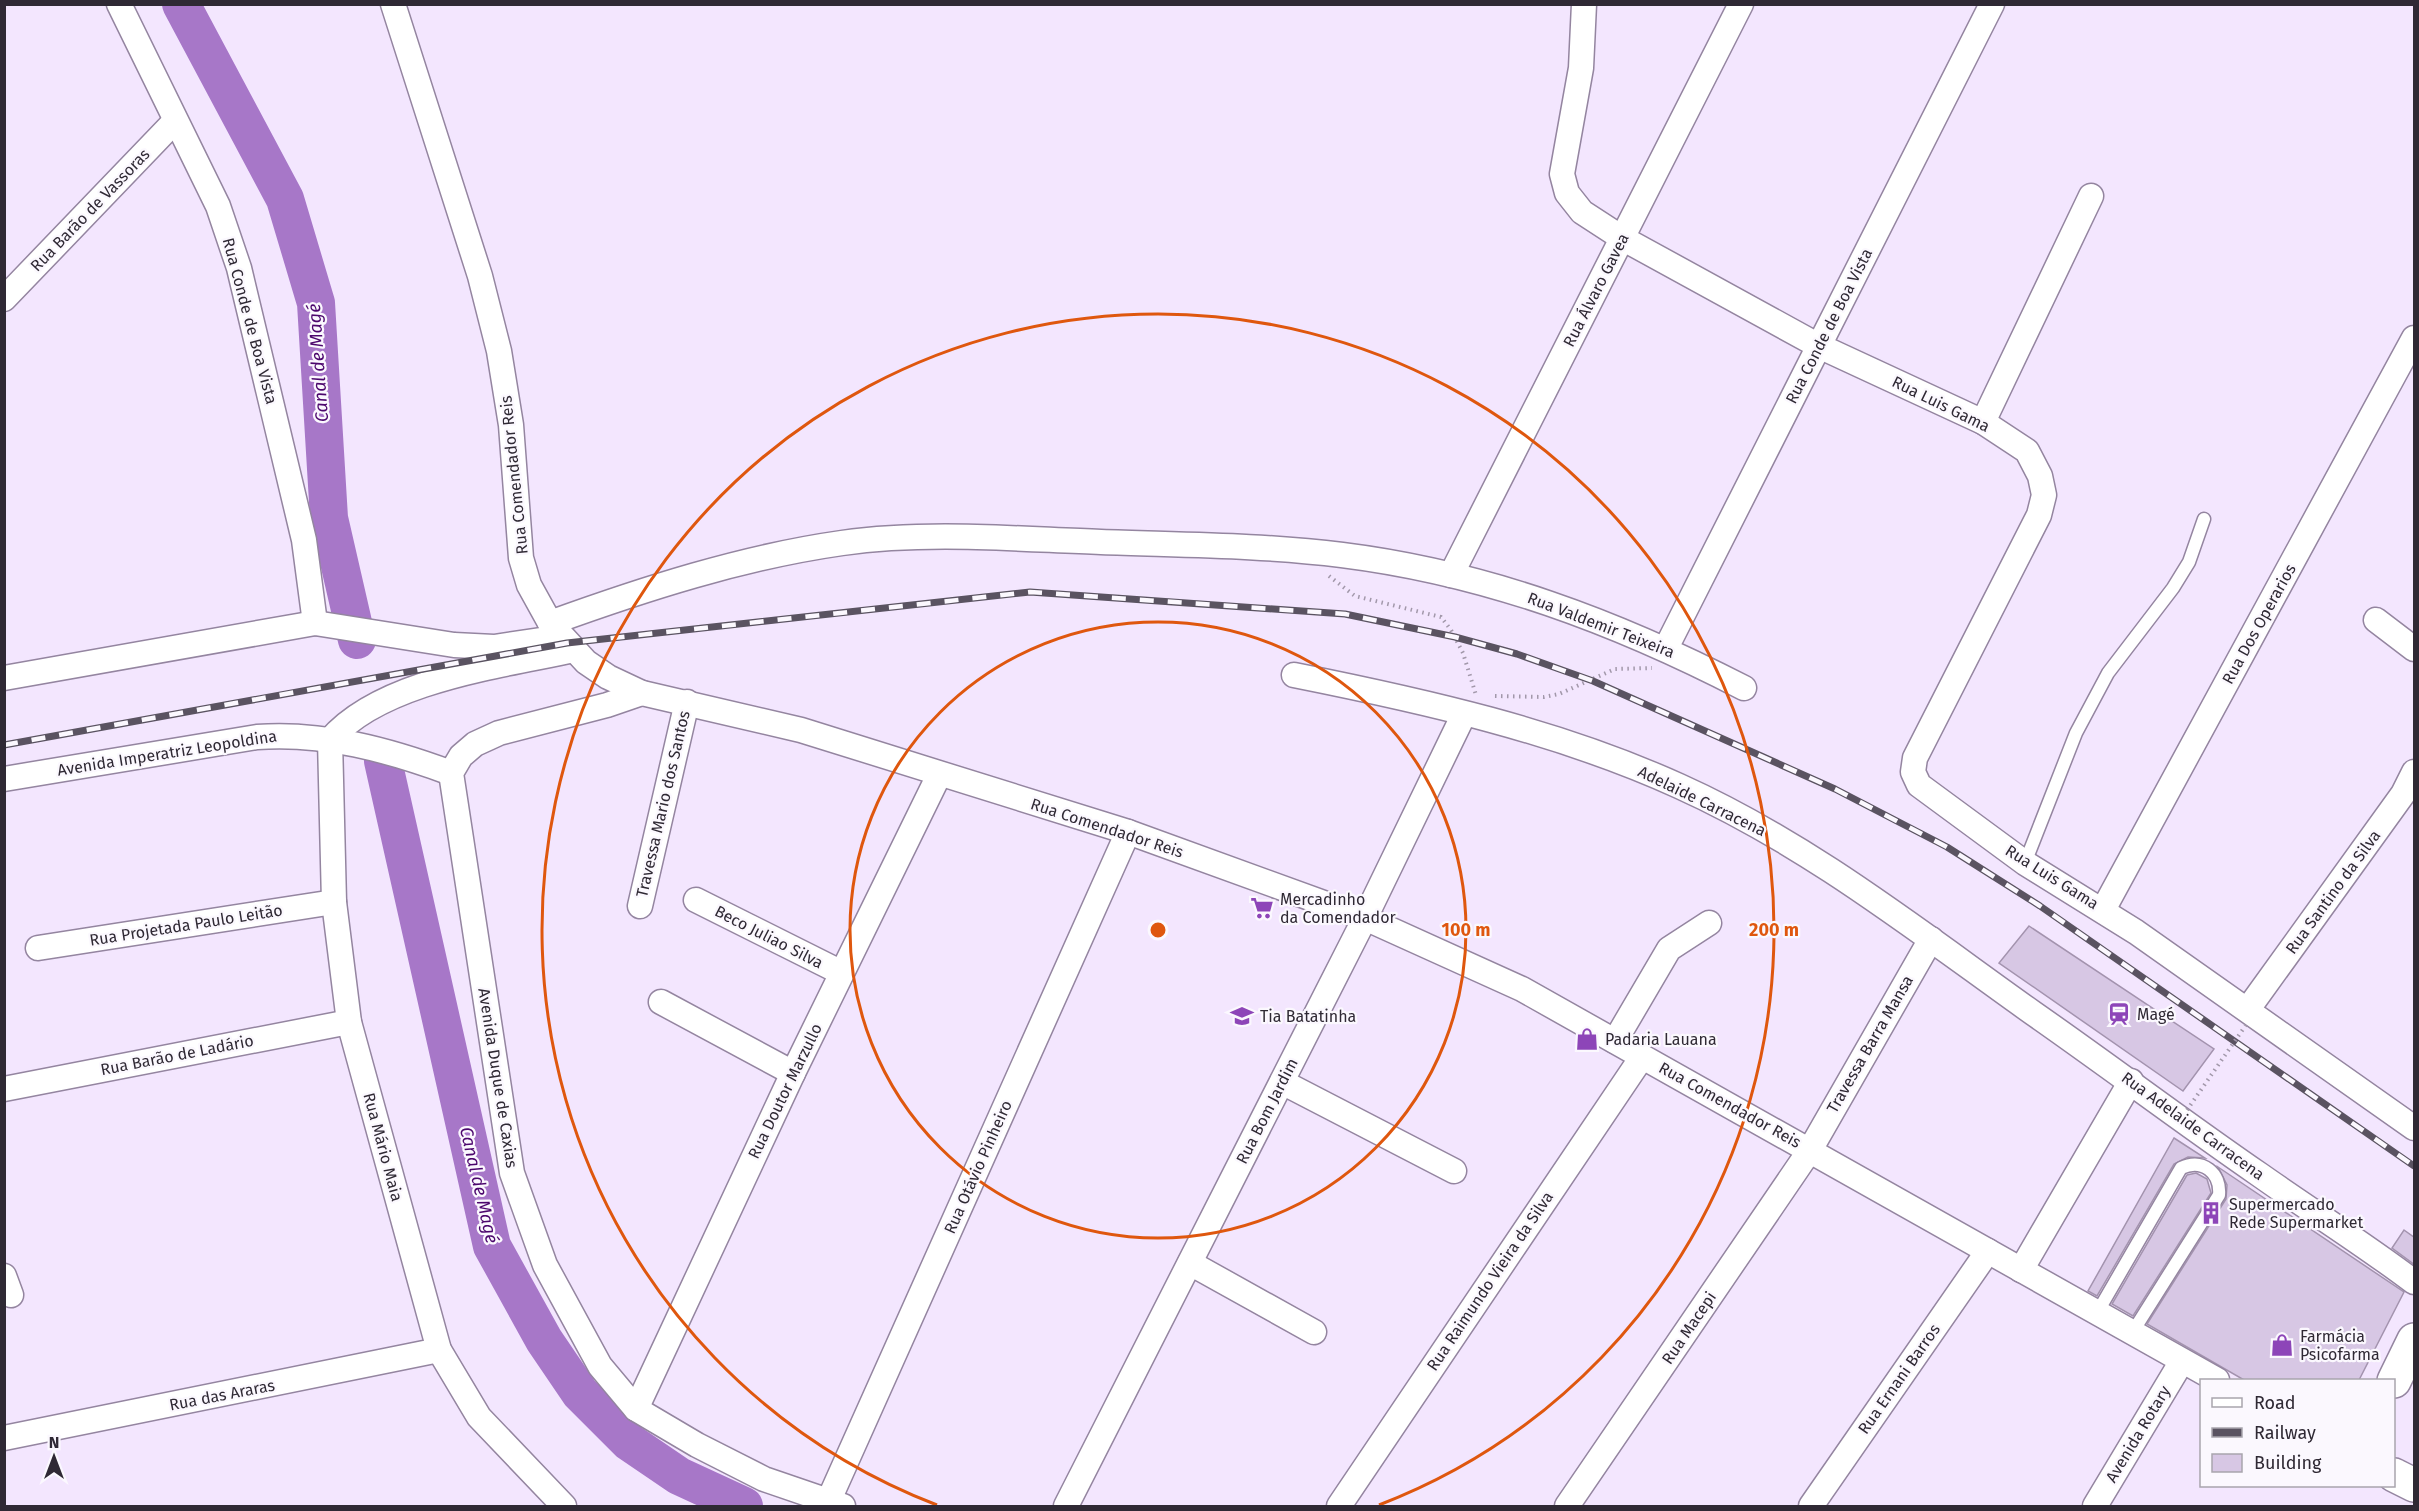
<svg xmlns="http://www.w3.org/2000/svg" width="2419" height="1511" font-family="'Fira Sans',sans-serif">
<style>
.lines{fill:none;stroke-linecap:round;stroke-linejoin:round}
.river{stroke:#a777c8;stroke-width:38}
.building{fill:#d7c7e4;stroke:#a393ae;stroke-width:1.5}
.service-casing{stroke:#9485a0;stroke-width:15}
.minor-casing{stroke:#9485a0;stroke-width:27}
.secondary-casing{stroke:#9485a0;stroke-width:36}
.path{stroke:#a298aa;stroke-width:4;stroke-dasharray:1.5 4.5;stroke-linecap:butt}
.service{stroke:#fff;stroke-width:12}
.minor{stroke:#fff;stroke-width:24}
.secondary{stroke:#fff;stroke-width:33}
.rail-casing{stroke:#5a5361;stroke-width:7}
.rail{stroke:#fbf8fe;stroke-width:4.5;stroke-dasharray:14;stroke-linecap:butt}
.path-bridge{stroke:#a298aa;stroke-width:4;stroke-dasharray:1.5 4.5;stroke-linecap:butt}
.ring{fill:none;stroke:#df570e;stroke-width:3}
.labels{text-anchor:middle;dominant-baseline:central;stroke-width:4.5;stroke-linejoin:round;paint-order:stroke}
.street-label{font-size:16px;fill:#2f2934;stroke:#fbf8fe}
.poi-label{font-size:16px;fill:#2f2934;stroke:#fbf8fe;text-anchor:start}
.water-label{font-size:18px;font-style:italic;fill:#4c076d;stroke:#fbf8fe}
.centre{fill:#df570e;stroke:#fbf8fe;stroke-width:3}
.ring-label{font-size:18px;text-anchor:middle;font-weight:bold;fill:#df570e;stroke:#fbf8fe;stroke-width:4.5;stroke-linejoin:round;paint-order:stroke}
</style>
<rect width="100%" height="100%" fill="#f3e6fe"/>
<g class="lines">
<!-- river -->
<g class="river">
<polyline points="181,4 285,199 316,303 329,518 357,640"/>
<polyline points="383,761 492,1246 544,1340 580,1393 629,1442 679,1476 744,1506"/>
</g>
</g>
<!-- building -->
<g class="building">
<polygon points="2029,926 2214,1049 2183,1091 1999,963"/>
<polygon points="2174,1138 2205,1158 2188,1157 2174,1164 2097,1296 2088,1291"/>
<polygon points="2218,1167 2404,1292 2359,1380 2244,1380 2147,1324 2226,1199 2227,1185"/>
<polygon points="2196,1173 2207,1179 2211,1193 2133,1316 2112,1304 2187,1175"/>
<polygon points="2404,1230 2415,1238 2415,1265 2392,1248"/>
</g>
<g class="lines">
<!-- service casing -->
<g class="service-casing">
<g id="service">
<polyline points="2025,863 2076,733 2108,673 2173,588 2189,562 2204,519"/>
<path d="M2097 1313 2181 1168C2203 1158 2221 1173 2219 1195L2132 1333"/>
</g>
</g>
<!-- minor casing -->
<g class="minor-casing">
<g id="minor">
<polyline points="119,4 218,206 239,268 304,540 315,623"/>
<polyline points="393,4 480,276 499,351 511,425 521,558 529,585 550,623 586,662 608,677 642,693 801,730 1128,832 1365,918 1522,989 2217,1380"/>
<polyline points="1584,4 1581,68 1562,174 1567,193 1582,212 1622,238 1819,346 1983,422 2027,451 2040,476 2044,495 2039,515 1915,758 1913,772 1919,785 2025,863 2136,932 2414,1128"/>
<polyline points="4,299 175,121"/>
<polyline points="1983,422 2091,196"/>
<polyline points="1451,575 1741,4"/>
<polyline points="2376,620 2414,649"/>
<path d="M550 623C644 589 743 557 842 543 927 531 1015 539 1101 542 1181 545 1262 545 1342 555 1486 573 1616 622 1744 688"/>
<polyline points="1666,648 1992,4"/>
<path d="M1294 675C1424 701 1558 731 1679 786 1808 844 1919 932 2033 1013 2109 1066 2183 1122 2260 1175 2311 1211 2364 1244 2414 1282"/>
<polyline points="4,678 315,623 454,645 494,647 561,637"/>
<polyline points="642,693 607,705 499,733 475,744 461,756 451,773 512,1173 545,1265 600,1366 636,1409 697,1445 764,1479 843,1506"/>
<polyline points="330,740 334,902 349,1022 439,1350 479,1417 564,1506"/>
<path d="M330 740C380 681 500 666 574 650"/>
<path d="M4 779 257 737C323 732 389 750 451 773"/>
<polyline points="696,900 842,973"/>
<polyline points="640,906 687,702"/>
<polyline points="2103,910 2414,338"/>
<polyline points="38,948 334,902"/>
<polyline points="661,1002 793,1073"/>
<polyline points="2248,1009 2403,794 2414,772"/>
<polyline points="1615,1041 1669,949 1709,923"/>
<polyline points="1282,1082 1454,1171"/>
<polyline points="4,1089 349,1022"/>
<polyline points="1190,1263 1314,1332"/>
<polyline points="2021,1270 2131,1081"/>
<polyline points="4,1276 11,1295"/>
<polyline points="636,1409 793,1073 939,775"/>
<polyline points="4,1438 439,1350"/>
<polyline points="828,1502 1128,832"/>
<polyline points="1066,1506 1365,918 1464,714"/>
<polyline points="1339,1506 1642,1057"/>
<polyline points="1567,1506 1810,1150 1931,939"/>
<polyline points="1811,1506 1988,1251"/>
<polyline points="2095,1506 2182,1361"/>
</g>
</g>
<!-- secondary casing -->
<g class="secondary-casing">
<g id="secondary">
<polyline points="2394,1381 2414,1340"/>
<polyline points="2394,1475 2414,1485"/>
</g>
</g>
<!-- path -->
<g class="path">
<polyline points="1329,576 1355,596 1441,617 1451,630 1463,653 1476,695"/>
<polyline points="1495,696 1544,697 1559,694 1615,669 1652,668"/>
</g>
<!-- service -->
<use href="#service" class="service"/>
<!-- minor -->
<use href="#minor" class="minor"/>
<!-- secondary -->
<use href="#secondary" class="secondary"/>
<!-- rail casing -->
<g class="rail-casing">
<polyline id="rail" points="4,745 567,643 1030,592 1345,614 1455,637 1517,654 1593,681 1835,789 1947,847 2040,906 2414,1166"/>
</g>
<!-- rail -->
<use href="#rail" class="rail"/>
<!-- path-bridge -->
<polyline class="path-bridge" points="2187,1110 2248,1022"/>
</g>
<!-- distance rings -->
<g class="ring">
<circle cx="1158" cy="930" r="308"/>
<path d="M937 1505A616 616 0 1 1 1379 1505"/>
</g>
<!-- icons -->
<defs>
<g id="supermarket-bare" transform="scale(1.8)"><path d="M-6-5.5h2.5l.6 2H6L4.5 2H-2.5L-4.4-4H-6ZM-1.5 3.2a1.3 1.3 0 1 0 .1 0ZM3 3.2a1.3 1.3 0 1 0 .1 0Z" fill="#8d45b8" stroke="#fbf8fe" stroke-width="2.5" paint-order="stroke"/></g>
<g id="station-bare" transform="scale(1.8)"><path d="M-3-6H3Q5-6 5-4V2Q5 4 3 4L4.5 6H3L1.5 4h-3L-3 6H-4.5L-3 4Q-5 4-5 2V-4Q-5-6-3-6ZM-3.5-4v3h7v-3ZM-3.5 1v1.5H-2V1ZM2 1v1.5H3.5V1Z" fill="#8d45b8" stroke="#fbf8fe" stroke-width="2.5" paint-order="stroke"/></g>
<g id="school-bare" transform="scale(1.8)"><path d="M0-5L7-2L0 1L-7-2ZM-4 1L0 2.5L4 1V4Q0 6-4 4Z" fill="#8d45b8" stroke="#fbf8fe" stroke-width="2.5" paint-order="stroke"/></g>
<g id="shop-bare" transform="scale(1.8)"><path d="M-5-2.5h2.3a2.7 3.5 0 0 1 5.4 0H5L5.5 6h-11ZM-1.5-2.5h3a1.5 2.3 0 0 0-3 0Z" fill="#8d45b8" stroke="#fbf8fe" stroke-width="2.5" paint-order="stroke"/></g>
<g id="building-bare" transform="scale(1.8)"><path d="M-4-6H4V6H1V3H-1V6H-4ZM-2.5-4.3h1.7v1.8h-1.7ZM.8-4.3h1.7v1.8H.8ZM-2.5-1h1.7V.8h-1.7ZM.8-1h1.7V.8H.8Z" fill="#8d45b8" stroke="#fbf8fe" stroke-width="2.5" paint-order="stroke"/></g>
</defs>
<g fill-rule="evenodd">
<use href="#supermarket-bare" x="1262" y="908"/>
<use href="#station-bare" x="2119" y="1014"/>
<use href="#school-bare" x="1242" y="1016"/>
<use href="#shop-bare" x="1587" y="1039"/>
<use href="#building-bare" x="2211" y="1213"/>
<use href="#shop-bare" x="2282" y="1345"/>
</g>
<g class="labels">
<!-- street labels -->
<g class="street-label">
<text transform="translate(90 210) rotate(-46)">Rua Barão de Vassoras</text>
<text transform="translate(1596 290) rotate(-63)">Rua Álvaro Gavea</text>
<text transform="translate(250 321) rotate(75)">Rua Conde de Boa Vista</text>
<text transform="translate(1829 326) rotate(-63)">Rua Conde de Boa Vista</text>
<text transform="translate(1941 404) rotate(26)">Rua Luis Gama</text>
<text transform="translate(514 475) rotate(-96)">Rua Comendador Reis</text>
<text transform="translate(2259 624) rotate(-61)">Rua Dos Operarios</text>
<text transform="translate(1601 625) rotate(21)">Rua Valdemir Teixeira</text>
<text transform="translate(167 753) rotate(-9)">Avenida Imperatriz Leopoldina</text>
<text transform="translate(1702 801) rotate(26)">Adelaide Carracena</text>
<text transform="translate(663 804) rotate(-77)">Travessa Mario dos Santos</text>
<text transform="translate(1107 828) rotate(18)">Rua Comendador Reis</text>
<text transform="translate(2052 877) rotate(32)">Rua Luis Gama</text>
<text transform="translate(2333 892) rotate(-54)">Rua Santino da Silva</text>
<text transform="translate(186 925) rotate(-9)">Rua Projetada Paulo Leitão</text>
<text transform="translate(769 937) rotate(27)">Beco Juliao Silva</text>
<text transform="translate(1870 1044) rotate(-60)">Travessa Barra Mansa</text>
<text transform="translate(177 1055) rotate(-11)">Rua Barão de Ladário</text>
<text transform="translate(498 1078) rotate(81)">Avenida Duque de Caxias</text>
<text transform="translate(785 1091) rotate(-64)">Rua Doutor Marzullo</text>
<text transform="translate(1730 1105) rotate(29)">Rua Comendador Reis</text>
<text transform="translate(1267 1111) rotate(-63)">Rua Bom Jardim</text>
<text transform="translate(2193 1126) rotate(36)">Rua Adelaide Carracena</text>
<text transform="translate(383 1147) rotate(75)">Rua Mário Maia</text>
<text transform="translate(978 1167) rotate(-66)">Rua Otávio Pinheiro</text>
<text transform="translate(1490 1281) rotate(-56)">Rua Raimundo Vieira da Silva</text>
<text transform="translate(1689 1328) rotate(-56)">Rua Macepi</text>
<text transform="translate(1899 1379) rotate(-55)">Rua Ernani Barros</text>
<text transform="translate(222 1395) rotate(-11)">Rua das Araras</text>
<text transform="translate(2138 1434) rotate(-59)">Avenida Rotary</text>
</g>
<!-- poi labels -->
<g class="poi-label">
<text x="1280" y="899">Mercadinho<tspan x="1280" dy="18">da Comendador</tspan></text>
<text x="2137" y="1014">Magé</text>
<text x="1260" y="1016">Tia Batatinha</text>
<text x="1605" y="1039">Padaria Lauana</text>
<text x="2229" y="1204">Supermercado<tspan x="2229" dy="18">Rede Supermarket</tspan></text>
<text x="2300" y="1336">Farmácia<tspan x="2300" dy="18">Psicofarma</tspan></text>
</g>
<!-- water labels -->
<g class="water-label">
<text transform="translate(318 363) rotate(-94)">Canal de Magé</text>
<text transform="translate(479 1185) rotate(77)">Canal de Magé</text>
</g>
</g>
<circle cx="1158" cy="930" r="9" class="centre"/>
<g class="ring-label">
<text x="1466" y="936">100 m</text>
<text x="1774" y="936">200 m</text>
</g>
<!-- border -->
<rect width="2419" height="1511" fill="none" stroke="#2f2934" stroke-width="12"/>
<!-- legend -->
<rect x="2200" y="1379" width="195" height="108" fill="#fbf8fe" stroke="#a9a5ad" stroke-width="1.5"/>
<rect x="2212" y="1398" width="30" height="9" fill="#ffffff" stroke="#a9a5ad" stroke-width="1.5"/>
<text x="2254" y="1409" font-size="18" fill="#2f2934">Road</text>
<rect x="2212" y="1428" width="30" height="9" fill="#5a5361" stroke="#a9a5ad" stroke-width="1.5"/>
<text x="2254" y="1439" font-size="18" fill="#2f2934">Railway</text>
<rect x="2212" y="1454" width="30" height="18" fill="#d7c7e4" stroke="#a9a5ad" stroke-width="1.5"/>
<text x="2254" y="1469" font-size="18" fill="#2f2934">Building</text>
<!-- north arrow -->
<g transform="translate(54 1457)" stroke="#fbf8fe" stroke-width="4.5" paint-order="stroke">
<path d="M0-4.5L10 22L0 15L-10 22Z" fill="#2f2934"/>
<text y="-9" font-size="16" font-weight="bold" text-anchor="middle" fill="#2f2934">N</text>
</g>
</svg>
